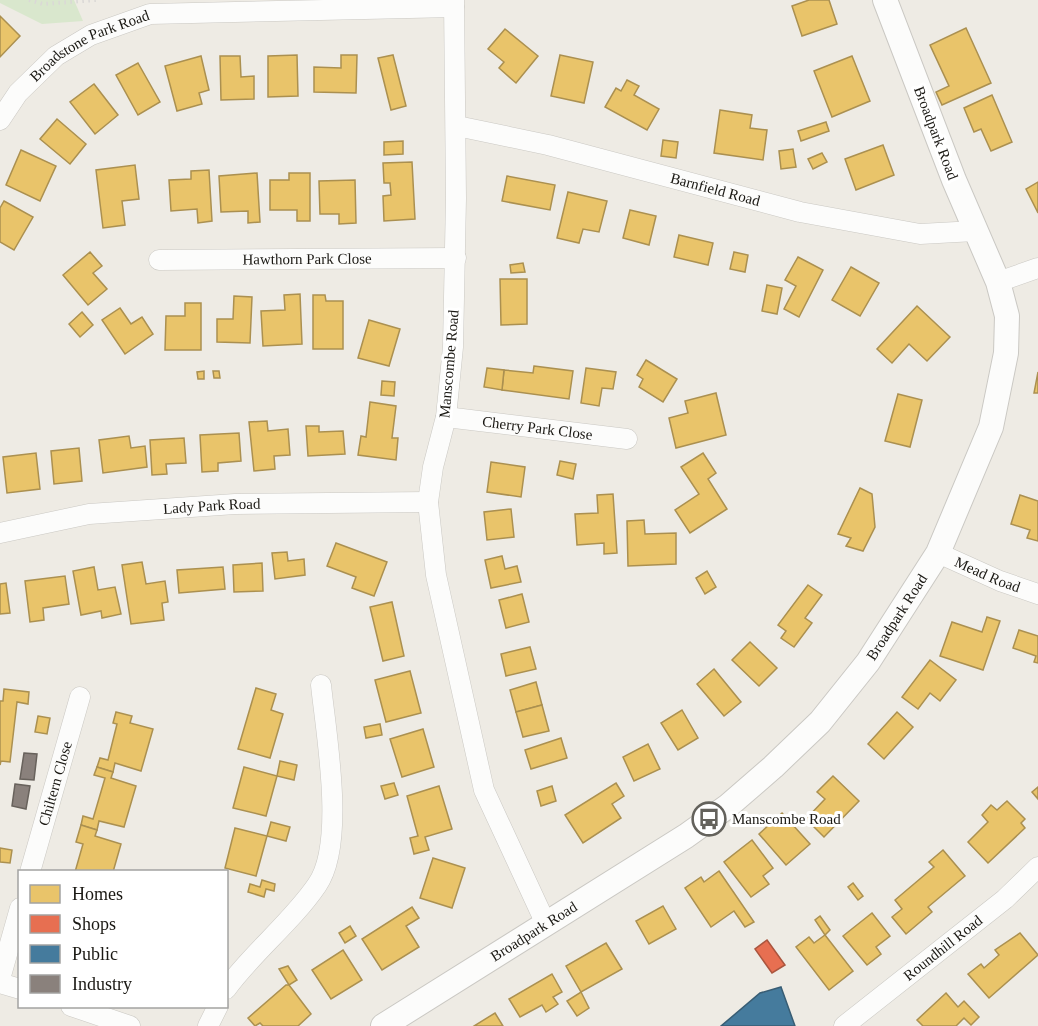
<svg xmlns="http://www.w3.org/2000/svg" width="1038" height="1026" font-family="'Times New Roman',serif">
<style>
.green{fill:#d9e7cd}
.homes{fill:#e9c46a;stroke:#ab9050;stroke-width:1.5}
.shops{fill:#e76f51;stroke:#aa553e;stroke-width:1.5}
.public{fill:#457b9d;stroke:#385d74;stroke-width:1.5}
.industry{fill:#8a817c;stroke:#68625c;stroke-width:1.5}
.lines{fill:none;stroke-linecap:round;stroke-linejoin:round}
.minor-casing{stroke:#cac8c3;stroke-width:21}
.tertiary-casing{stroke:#cac8c3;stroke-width:26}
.path{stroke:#dad8d6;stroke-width:4;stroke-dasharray:1.5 4.5;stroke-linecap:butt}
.minor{stroke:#fcfcfb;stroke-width:20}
.tertiary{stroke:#fcfcfb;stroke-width:24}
.labels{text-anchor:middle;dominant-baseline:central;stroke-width:6;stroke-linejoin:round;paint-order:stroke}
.street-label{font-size:15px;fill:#1a1813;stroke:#fff}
.poi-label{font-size:15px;fill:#1a1813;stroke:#fff;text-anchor:start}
</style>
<rect width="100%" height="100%" fill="#eeebe4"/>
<!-- green -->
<polygon class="green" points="0,0 74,0 83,21 42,24 0,3"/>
<!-- homes -->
<g class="homes">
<polygon points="809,0 829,0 837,24 802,36 792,6"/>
<polygon points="0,16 20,36 0,57"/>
<polygon points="966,28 991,83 942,105 936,92 949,86 930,45"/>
<polygon points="505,29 538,56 516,83 499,68 504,62 488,49"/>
<polygon points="297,55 298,96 268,97 268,56"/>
<polygon points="341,55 357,55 356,93 314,92 314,67 341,68"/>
<polygon points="393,55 406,106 391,110 378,58"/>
<polygon points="560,55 593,62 584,103 551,96"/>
<polygon points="201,56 209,90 199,93 202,104 177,111 165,66"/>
<polygon points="220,56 240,56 241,77 254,76 254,99 221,100"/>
<polygon points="852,56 870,101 832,117 814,71"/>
<polygon points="138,63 160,102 138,115 116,75"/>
<polygon points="627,80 639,86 634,95 659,109 647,130 605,107 616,88 621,91"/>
<polygon points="94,84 118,115 95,134 70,102"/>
<polygon points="992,95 1012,142 991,151 981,129 974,132 964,108"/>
<polygon points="720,110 752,115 750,128 767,130 763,160 714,153"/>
<polygon points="57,119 86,144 70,164 40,139"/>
<polygon points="826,122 829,131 801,141 798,131"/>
<polygon points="663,140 678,142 676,158 661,156"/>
<polygon points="403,141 403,154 384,155 384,142"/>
<polygon points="883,145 894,175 856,190 845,159"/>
<polygon points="793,149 796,167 781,169 779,151"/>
<polygon points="21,150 56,166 40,201 6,185"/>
<polygon points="822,153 827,162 813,169 808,159"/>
<polygon points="412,162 415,219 384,221 383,196 391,195 390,183 384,183 383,163"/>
<polygon points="135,165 139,199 122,201 125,225 103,228 96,170"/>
<polygon points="209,170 212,221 198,223 197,209 171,211 169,180 191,179 191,171"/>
<polygon points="257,173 260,222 248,223 248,211 221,212 219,176"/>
<polygon points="289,173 310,173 310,221 297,221 297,210 270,210 270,180 289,180"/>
<polygon points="507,176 555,185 550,210 502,201"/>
<polygon points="355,180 356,223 339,224 339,214 320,214 319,181"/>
<polygon points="1038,182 1038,213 1026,189"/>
<polygon points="568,192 607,201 599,232 583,229 579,243 557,238"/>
<polygon points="4,201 33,217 14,250 0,242 0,208"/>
<polygon points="630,210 656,216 649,245 623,238"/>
<polygon points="679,235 713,243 708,265 674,257"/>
<polygon points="90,252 102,266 93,273 107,289 88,305 63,275"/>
<polygon points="734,252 748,255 745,272 730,269"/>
<polygon points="798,257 823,270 799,317 784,309 796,286 785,280"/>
<polygon points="523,263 525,272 511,273 510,265"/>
<polygon points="851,267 879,283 860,316 832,300"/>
<polygon points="500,279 527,279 527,324 501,325"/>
<polygon points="767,285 782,288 777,314 762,311"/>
<polygon points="300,294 302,344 263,346 261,311 285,310 284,295"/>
<polygon points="313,295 325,295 326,301 343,301 343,349 313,349"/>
<polygon points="234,296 252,297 250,343 217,342 217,319 233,319"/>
<polygon points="185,303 201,303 201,350 165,350 166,316 185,316"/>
<polygon points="917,306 950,337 927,361 909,344 892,363 877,349"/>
<polygon points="120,308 131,324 142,317 153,334 125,354 102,320"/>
<polygon points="82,312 93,325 80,337 69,324"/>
<polygon points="369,320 400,329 389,366 358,358"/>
<polygon points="646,360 677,379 663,402 639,387 643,379 637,375"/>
<polygon points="534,366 573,371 569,399 502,390 504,370 533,373"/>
<polygon points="487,368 504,370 502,390 484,387"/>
<polygon points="586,368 616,372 613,389 602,388 599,406 581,403"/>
<polygon points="204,371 204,379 198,379 197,372"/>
<polygon points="213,371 219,371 220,378 214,378"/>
<polygon points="1038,372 1038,393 1034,393"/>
<polygon points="382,381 395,382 394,396 381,395"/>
<polygon points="716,393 726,435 676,448 669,418 688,413 685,401"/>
<polygon points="898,394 922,400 910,447 885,441"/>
<polygon points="370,402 396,406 392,438 398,438 396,460 358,455 361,436 366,437"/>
<polygon points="267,421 268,431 288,429 290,455 274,456 275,469 254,471 249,422"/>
<polygon points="306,426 319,426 319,432 343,431 345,454 308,456"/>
<polygon points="239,433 241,461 218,463 218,471 202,472 200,435"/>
<polygon points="129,436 131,448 145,446 147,467 103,473 99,440"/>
<polygon points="184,438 186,463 166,464 167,474 152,475 150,440"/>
<polygon points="79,448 82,481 54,484 51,451"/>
<polygon points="36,453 40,489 7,493 3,457"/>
<polygon points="703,453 716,473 708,479 727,509 690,533 675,510 699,494 681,467"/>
<polygon points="560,461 576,464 573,479 557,475"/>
<polygon points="491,462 525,467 521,497 487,492"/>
<polygon points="860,488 872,494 875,527 863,551 846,546 851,538 838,534"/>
<polygon points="613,494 617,553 604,554 604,543 577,545 575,514 598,513 597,495"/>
<polygon points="1020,495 1038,501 1038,541 1027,538 1030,530 1011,524"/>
<polygon points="511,509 514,537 487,540 484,512"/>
<polygon points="644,520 645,534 676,533 676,564 628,566 627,521"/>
<polygon points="336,543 387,562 374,596 352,588 356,577 327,566"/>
<polygon points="287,552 288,561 304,559 305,575 275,579 272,553"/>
<polygon points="502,556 505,569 517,566 521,582 491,588 485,560"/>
<polygon points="142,562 146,584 165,581 168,602 162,603 164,620 131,624 122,565"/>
<polygon points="262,563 263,591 234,592 233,565"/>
<polygon points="94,567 98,590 115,587 121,614 102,618 101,611 81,615 73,571"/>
<polygon points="223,567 225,589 179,593 177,570"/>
<polygon points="707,571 716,587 705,594 696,578"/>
<polygon points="65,576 69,604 43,608 44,620 30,622 25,581"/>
<polygon points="6,583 10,613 0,614 0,584"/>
<polygon points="808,585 822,595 805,618 812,623 794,647 781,638 786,631 778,625"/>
<polygon points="522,594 529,622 506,628 499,600"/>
<polygon points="392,602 404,656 383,661 370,607"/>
<polygon points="987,617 1000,621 983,670 940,656 952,622 982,632"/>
<polygon points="1019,630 1038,636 1038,663 1034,662 1036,656 1013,648"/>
<polygon points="750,642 777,668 759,686 732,660"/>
<polygon points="530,647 536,669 506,676 501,654"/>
<polygon points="930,660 956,680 940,701 930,693 918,709 902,697"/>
<polygon points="714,669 741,702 724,716 697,684"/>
<polygon points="410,671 421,713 386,722 375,680"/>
<polygon points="536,682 542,705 516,712 510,690"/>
<polygon points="256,688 276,694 271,710 283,714 270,758 238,749"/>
<polygon points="4,689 29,692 28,704 17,702 10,762 1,761 0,765 0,701 3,701"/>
<polygon points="542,705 549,731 523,737 516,712"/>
<polygon points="682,710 698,738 678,750 661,723"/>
<polygon points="116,712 132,716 130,723 153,729 141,771 115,763 113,772 97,767 100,758 108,760 117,724 113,723"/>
<polygon points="897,712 913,727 884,759 868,744"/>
<polygon points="38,716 50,718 47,734 35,732"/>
<polygon points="380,724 382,735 366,738 364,727"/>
<polygon points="423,729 434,767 402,777 390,739"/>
<polygon points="561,738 567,758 531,769 525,750"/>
<polygon points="648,744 660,769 634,781 623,757"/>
<polygon points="280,761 297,765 294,780 277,776"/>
<polygon points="97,767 113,772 111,778 136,786 124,827 99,821 97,830 81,825 83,816 93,819 105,778 94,775"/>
<polygon points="244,767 277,776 266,816 233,808"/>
<polygon points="833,776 859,801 824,837 806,819 825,799 817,792"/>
<polygon points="394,783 398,795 385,799 381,786"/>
<polygon points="616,783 624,796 612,804 621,818 583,843 565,815"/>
<polygon points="439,786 452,829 425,837 429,850 414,854 410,838 418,836 407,796"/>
<polygon points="552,786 556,801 541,806 537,791"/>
<polygon points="1038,787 1038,799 1032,792"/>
<polygon points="1007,801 1025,819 1021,823 1025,828 988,863 968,842 988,822 982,815 991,805 997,810"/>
<polygon points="782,813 810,844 786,865 759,834"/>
<polygon points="271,822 290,827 286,841 267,836"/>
<polygon points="81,825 97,830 95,836 121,844 113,872 75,872 83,844 76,842"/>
<polygon points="235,828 267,836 256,876 225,868"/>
<polygon points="752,840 773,868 763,876 769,884 751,897 724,862"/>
<polygon points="0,848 12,850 10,863 0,862"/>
<polygon points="943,850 965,876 928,907 932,912 906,934 892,917 902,909 895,900 934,867 929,862"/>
<polygon points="433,858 465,868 452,908 420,898"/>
<polygon points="719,871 754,922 745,927 734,911 711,927 685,888 701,877 704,882"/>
<polygon points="262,880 275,884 274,891 266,889 264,897 248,892 250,884 260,887"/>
<polygon points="853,883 863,896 858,900 848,887"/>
<polygon points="663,906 676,929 649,944 636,921"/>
<polygon points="412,907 419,918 406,926 419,947 382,970 362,939"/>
<polygon points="872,913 890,936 876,947 881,954 867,965 843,936"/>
<polygon points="820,916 830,930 825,935 815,920"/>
<polygon points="350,926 356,936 345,943 339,933"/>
<polygon points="1020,933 1038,955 989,998 968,974 981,964 984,968 999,955 995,950"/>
<polygon points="825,935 853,971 829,990 796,947 809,937 814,943"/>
<polygon points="606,943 622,969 581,992 566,966"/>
<polygon points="343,950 362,980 331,999 312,970"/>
<polygon points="288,966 297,980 289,985 279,969"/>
<polygon points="552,974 562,992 553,997 558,1004 546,1012 542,1005 520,1017 509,999"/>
<polygon points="286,985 289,985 311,1014 298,1026 263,1026 260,1023 255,1026 248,1018"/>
<polygon points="581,992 589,1008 577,1016 567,1001"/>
<polygon points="946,993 958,1007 964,1001 979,1017 971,1025 964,1018 956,1026 923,1026 917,1020"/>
<polygon points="495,1013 503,1026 474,1026"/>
</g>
<!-- shops -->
<polygon class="shops" points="767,940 785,965 772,973 755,949"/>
<!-- public -->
<polygon class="public" points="781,987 795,1026 721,1026 760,993"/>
<!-- industry -->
<g class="industry">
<polygon points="24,753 37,754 34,780 20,779"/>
<polygon points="15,784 30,786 26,809 12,806"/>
</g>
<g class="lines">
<!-- minor casing -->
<g class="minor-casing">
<g id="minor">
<polyline points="454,0 456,198 453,347 446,417 433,467 428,502 436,575 484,790 546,924"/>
<path id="s1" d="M0 120 18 93 56 56 91 35 150 14 454 7"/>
<path id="s2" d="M457 126 548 145 800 212 920 234 975 231"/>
<path id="s3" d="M159 260 456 258"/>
<polyline points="998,282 1038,268"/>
<path id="s4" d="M446 417 627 439"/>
<path id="s5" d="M0 533 89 514 235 504 428 502"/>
<path id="s6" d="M938 553 1000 581 1038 594"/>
<path id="s7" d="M30 872 80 697"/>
<polyline points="0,979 20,908"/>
<polyline points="0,983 20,989"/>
<path d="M226 989C253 952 291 923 317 885 346 844 326 734 321 685"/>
<polyline points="71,1006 130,1026"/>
<polyline points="208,1026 218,1006"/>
<path id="s8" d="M844 1026 1005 899 1038 867"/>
</g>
</g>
<!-- tertiary casing -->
<g class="tertiary-casing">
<g id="tertiary">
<path id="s9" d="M383 1026 686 836 728 806 773 767 820 722 868 662 938 553 991 427 1006 353 1007 316 998 282 954 180 885 0"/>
</g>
</g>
<!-- path -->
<polyline class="path" points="29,0 43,4 96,0"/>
<!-- minor -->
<use href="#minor" class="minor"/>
<!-- tertiary -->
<use href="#tertiary" class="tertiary"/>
</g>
<!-- icons -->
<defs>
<g id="bus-ring" transform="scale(1.725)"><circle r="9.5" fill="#fff" stroke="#64625c" stroke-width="1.5"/><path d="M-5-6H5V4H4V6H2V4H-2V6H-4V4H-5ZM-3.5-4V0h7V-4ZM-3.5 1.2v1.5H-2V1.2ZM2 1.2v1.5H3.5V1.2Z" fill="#64625c"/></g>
</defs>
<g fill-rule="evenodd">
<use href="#bus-ring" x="709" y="819"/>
</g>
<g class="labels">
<!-- street labels -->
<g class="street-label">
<text stroke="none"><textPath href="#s1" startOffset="120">Broadstone Park Road</textPath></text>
<text transform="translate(936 133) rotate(69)">Broadpark Road</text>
<text stroke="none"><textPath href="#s2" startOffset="266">Barnfield Road</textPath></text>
<text stroke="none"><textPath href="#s3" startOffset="148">Hawthorn Park Close</textPath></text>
<text transform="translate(449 364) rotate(-85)">Manscombe Road</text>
<text stroke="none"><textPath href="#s4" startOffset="92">Cherry Park Close</textPath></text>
<text stroke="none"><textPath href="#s5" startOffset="214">Lady Park Road</textPath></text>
<text stroke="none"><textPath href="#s6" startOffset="54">Mead Road</textPath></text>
<text stroke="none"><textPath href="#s9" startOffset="664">Broadpark Road</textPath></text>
<text stroke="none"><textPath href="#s7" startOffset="92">Chiltern Close</textPath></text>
<text stroke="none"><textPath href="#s9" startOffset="178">Broadpark Road</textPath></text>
<text stroke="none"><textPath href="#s8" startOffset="126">Roundhill Road</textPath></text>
</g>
<!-- poi labels -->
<g class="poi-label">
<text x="732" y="819">Manscombe Road</text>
</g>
</g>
<!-- legend -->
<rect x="18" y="870" width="210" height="138" fill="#ffffff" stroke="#a3a3a1" stroke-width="1.5"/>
<rect x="30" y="885" width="30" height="18" fill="#e9c46a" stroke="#a3a3a1" stroke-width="1.5"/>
<text x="72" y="900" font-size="18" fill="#1a1813">Homes</text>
<rect x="30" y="915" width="30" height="18" fill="#e76f51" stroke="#a3a3a1" stroke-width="1.5"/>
<text x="72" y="930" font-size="18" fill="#1a1813">Shops</text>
<rect x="30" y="945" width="30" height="18" fill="#457b9d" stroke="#a3a3a1" stroke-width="1.5"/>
<text x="72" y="960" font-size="18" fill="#1a1813">Public</text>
<rect x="30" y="975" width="30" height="18" fill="#8a817c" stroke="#a3a3a1" stroke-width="1.5"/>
<text x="72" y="990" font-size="18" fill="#1a1813">Industry</text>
</svg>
